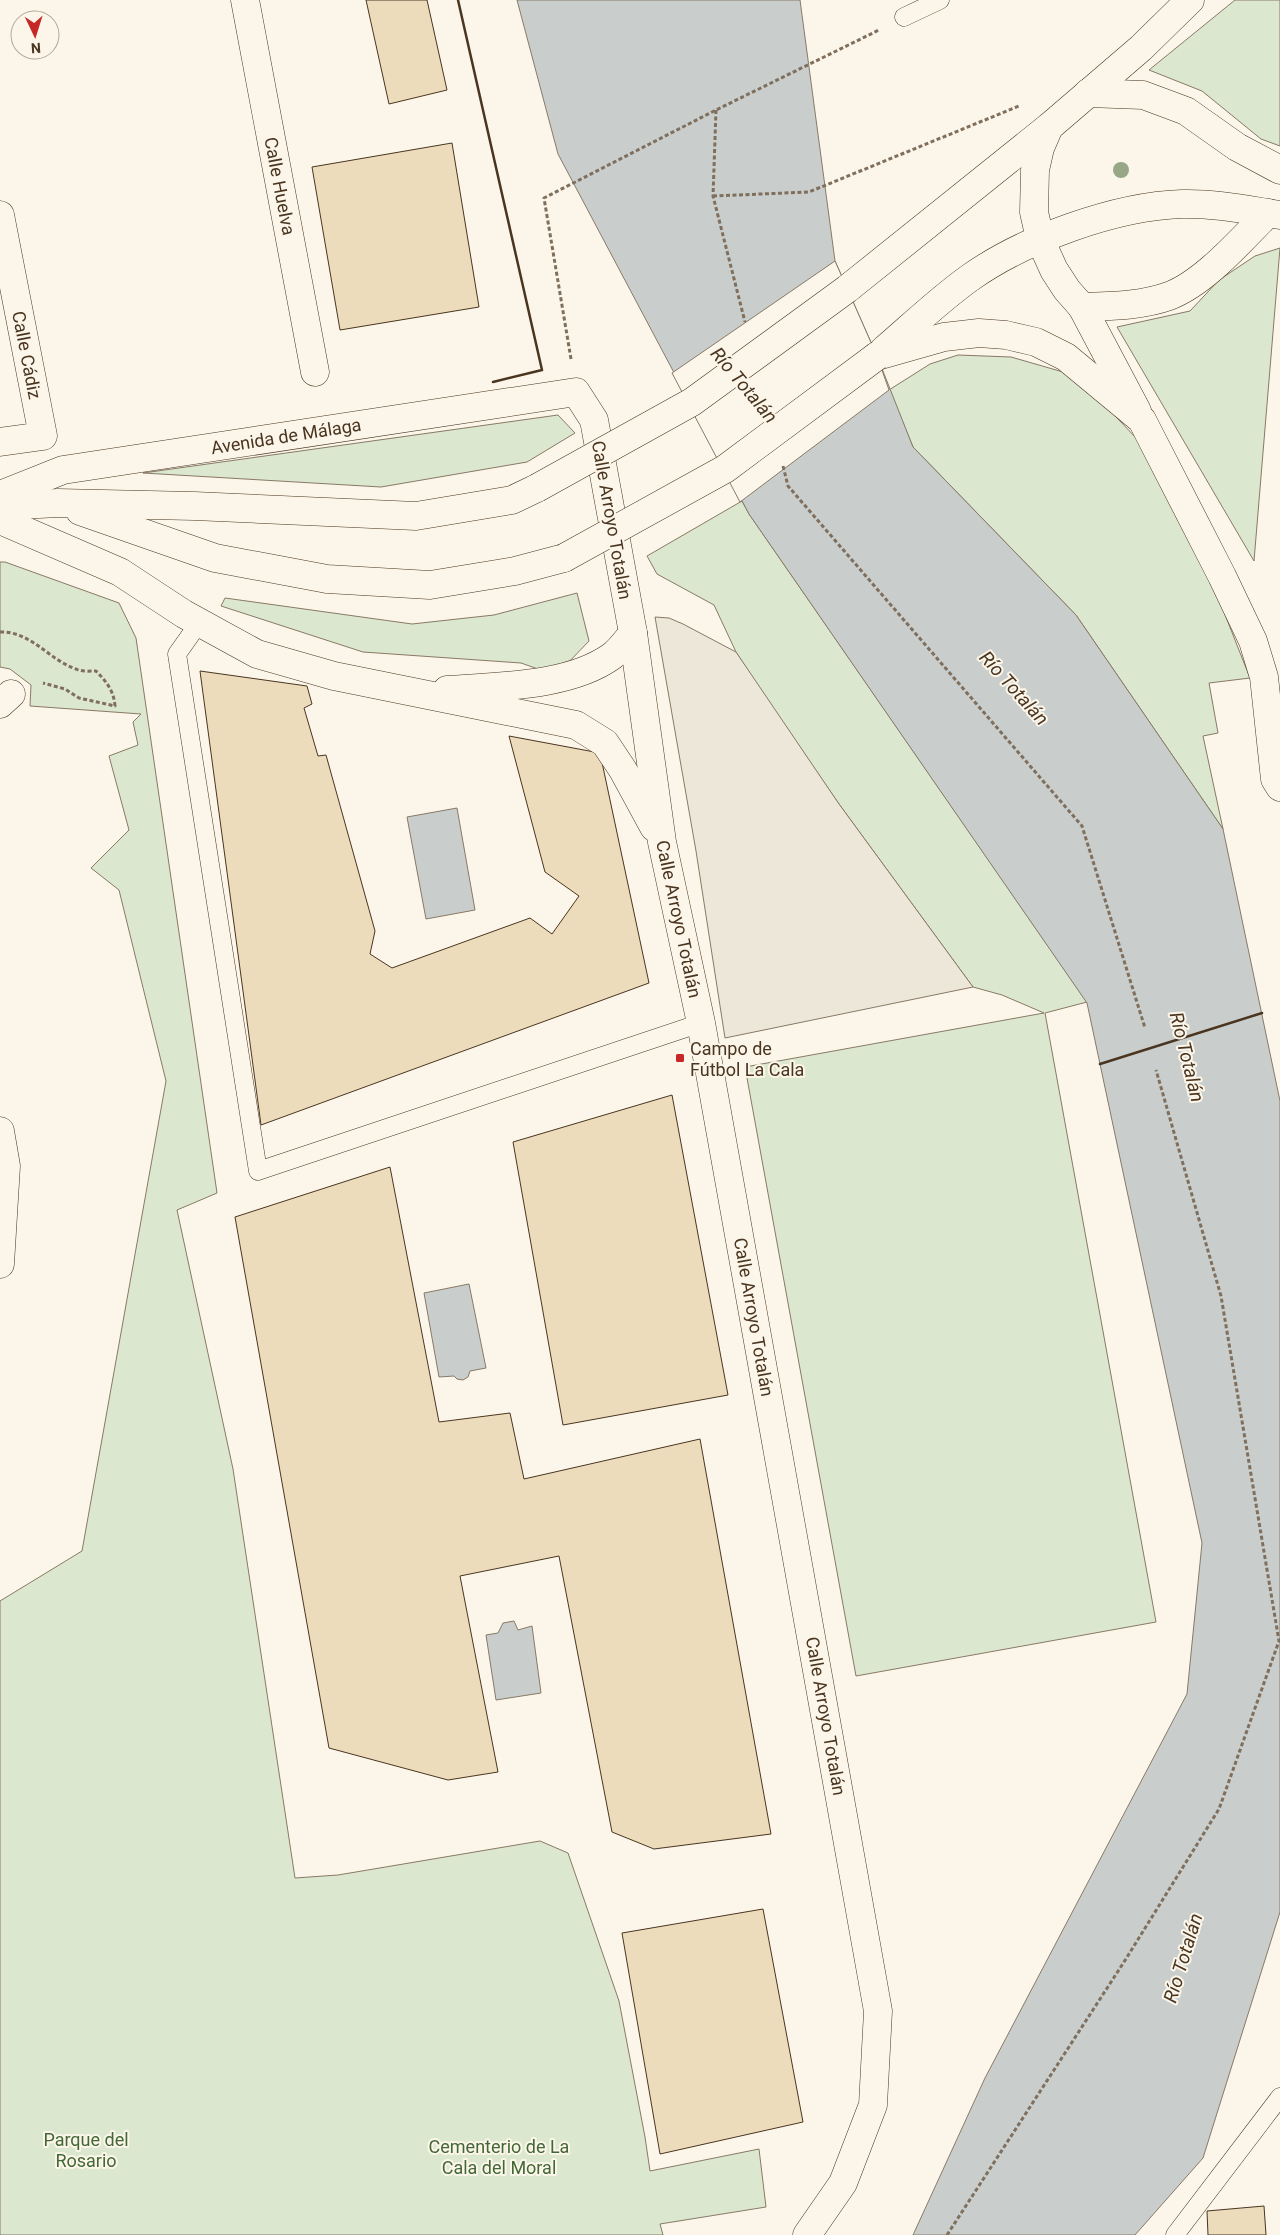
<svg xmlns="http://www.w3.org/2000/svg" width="1280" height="2235" font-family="Roboto,sans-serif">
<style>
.green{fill:#dce7d0;stroke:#887966}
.parking{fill:#ede7d9;stroke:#887966}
.water{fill:#c9cecd;stroke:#887966}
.pier{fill:#fbf6e9;stroke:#887966}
.building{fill:#ecdcbc;stroke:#4a3520}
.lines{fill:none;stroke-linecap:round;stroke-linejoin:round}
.service-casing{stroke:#4a3520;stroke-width:19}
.minor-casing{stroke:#4a3520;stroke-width:29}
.tertiary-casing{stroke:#4a3520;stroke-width:29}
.primary-casing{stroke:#4a3520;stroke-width:29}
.trunk-casing{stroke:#4a3520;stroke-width:29}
.path{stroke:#7f6f5c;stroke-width:3;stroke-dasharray:4 2.5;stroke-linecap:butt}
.service{stroke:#fbf6e9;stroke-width:18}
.minor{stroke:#fbf6e9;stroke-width:28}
.tertiary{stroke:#fbf6e9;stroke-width:28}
.primary{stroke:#fbf6e9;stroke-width:28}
.trunk{stroke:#fbf6e9;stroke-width:28}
.primary-bridge-casing{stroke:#4a3520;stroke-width:29;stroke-linecap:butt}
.primary-bridge{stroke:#fbf6e9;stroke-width:28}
.wall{stroke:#4a3520;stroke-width:2.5}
.tree{fill:#96a887}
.poi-dot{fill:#c62828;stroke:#fbf6e9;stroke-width:2}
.labels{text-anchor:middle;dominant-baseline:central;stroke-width:4;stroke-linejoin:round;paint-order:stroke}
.street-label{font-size:18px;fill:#4a3520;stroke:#fbf6e9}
.poi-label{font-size:18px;fill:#4a3520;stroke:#fbf6e9;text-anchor:start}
.park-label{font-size:18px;fill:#436837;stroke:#fbf6e9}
.water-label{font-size:19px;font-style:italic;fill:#4a3520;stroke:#fbf6e9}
</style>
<rect width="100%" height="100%" fill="#fbf6e9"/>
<!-- green -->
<g class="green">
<polygon points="1235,0 1280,0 1280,146 1261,139 1202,91 1149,70"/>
<polygon points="1280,248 1254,561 1117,327 1190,311 1219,280 1255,256"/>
<polygon points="958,355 1011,357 1077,376 1139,441 1207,569 1250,678 1209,683 1218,733 1203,736 1223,829 1076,615 913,447 889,390 930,364"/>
<polygon points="558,415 575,433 527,462 381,487 143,473"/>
<polygon points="742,501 749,514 1087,1002 1045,1013 1156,1622 856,1676 745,1067 1044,1013 1002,995 973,987 839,804 766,698 736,652 714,605 657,574 647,556"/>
<polygon points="0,562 5,562 119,603 136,638 217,1193 177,1210 233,1469 295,1878 338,1875 540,1841 568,1853 619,2001 645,2137 650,2171 759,2149 766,2207 660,2224 663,2235 0,2235 0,1601 82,1551 166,1081 119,890 91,868 129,830 109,756 138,745 133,722 141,714 30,706 31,685 10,669 0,667"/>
<polygon points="577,593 589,641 566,665 538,669 521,663 363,652 221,606 225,598 412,624 494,615"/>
</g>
<!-- parking -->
<polygon class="parking" points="655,617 669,618 683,624 736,652 839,804 973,987 725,1038 696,851"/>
<!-- water -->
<g class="water">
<polygon points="517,0 800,0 835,261 877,356 913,447 1076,615 1223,829 1280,1101 1280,1912 1203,2158 1135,2235 913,2235 985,2078 1187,1694 1202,1543 1087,1003 749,514 558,154"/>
<polygon points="457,808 475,910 426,919 407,817"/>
<polygon points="469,1284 486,1368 470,1371 468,1377 463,1380 457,1379 454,1376 439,1377 424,1293"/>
<polygon points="514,1621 518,1630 532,1626 541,1693 496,1700 486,1635 498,1633 503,1623"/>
</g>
<!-- pier -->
<polygon class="pier" points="835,261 877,356 889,390 740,502 672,373"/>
<!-- building -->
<g class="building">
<polygon points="366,0 427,0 447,90 389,104"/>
<polygon points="452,143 479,307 340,330 312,167"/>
<polygon points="200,671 307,686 312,704 304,708 318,756 326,755 375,931 370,954 392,968 530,918 552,934 579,896 545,872 509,736 600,753 649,983 261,1125"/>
<polygon points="672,1095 728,1395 563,1425 513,1142"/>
<polygon points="390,1167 439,1422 510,1413 524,1479 700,1439 771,1834 654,1849 612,1832 559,1556 460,1576 498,1772 448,1780 329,1748 235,1217"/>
<polygon points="763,1909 803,2122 660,2154 622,1933"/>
<polygon points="1264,2206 1266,2235 1208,2235 1207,2211"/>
</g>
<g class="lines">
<!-- service casing -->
<g class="service-casing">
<g id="service">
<polyline points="904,17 940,0"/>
<polyline points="199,623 177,654 258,1171 701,1023"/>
<polyline points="1175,2235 1280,2097"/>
</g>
</g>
<!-- minor casing -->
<g class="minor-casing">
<g id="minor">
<polyline points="245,0 315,372"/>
<polyline points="0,215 43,436 0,442"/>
<polyline points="0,704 11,694"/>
<polyline points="0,1131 6,1166 0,1264"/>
</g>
</g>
<!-- tertiary casing -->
<g class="tertiary-casing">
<g id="tertiary">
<polyline points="0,495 63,470 576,392 594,420 633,633 662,842 701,1023 878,2011 873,2105 843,2183 807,2235"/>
<polyline points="0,520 120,572 184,614 257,654 334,676 576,725 605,743 623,770 654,827"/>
<path d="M447 690C498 686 569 687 612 656 620 650 627 640 633 633"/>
</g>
</g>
<!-- primary casing -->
<g class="primary-casing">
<g id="primary">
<polyline points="847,289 1049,127"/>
<polyline points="0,506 58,503 194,506 416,516 512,500 537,488"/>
<polyline points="80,511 215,558 327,579 430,585 515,571 564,558"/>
</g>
</g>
<!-- trunk casing -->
<g class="trunk-casing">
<g id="trunk">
<polyline points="1088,93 1143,95 1186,111 1237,147 1280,170"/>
<path d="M1082 307C1111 306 1141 306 1169 296 1204 283 1241 240 1268 213"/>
<path d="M884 350C912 326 940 299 971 277 1025 239 1116 206 1182 204 1214 203 1248 210 1280 215"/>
<polyline points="877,356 944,337 979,333 1006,335 1036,342 1066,357 1142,420 1222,576 1253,641 1264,677 1275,779 1280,787"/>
<polyline points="1137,411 1082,307 1067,290 1054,270 1040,239 1034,212 1035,170 1040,148 1049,127 1141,48 1190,0"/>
</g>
</g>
<!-- path -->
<g class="path">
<polyline points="716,110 713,196 745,322"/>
<polyline points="713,196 809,192 1019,106"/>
<polyline points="571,359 544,198 716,110 879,30"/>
<polyline points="783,466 788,486 1082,826 1145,1028"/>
<path d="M0 632C31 631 49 660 76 669 82 672 90 671 96 671 106 681 114 691 115 706L79 698 65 689 43 683"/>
<polyline points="947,2235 1124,1962 1219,1809 1279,1641 1221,1296 1156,1070"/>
</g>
<!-- service -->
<use href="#service" class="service"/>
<!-- minor -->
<use href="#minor" class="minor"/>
<!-- tertiary -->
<use href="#tertiary" class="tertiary"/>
<!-- primary -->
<use href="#primary" class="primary"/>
<!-- trunk -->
<use href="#trunk" class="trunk"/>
<!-- primary-bridge casing -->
<g class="primary-bridge-casing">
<g id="primary-bridge">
<polyline points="537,488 692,402 847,289"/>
<polyline points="564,558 725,469 877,356"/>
</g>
</g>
<!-- primary-bridge -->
<use href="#primary-bridge" class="primary-bridge"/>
<!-- wall -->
<g class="wall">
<polyline points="458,0 542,370 493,382"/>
<polyline points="1100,1064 1262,1013"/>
</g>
</g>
<!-- trees -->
<circle class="tree" cx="1121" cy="170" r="8"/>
<!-- markers -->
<rect class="poi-dot" x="675" y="1053" width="10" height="10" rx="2.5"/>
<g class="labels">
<!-- street labels -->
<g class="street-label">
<text transform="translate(280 186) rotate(79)">Calle Huelva</text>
<text transform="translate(27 355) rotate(79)">Calle Cádiz</text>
<text transform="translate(286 436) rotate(-9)">Avenida de Málaga</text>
<text transform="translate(612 520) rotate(80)">Calle Arroyo Totalán</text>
<text transform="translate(679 919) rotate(78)">Calle Arroyo Totalán</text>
<text transform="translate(754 1317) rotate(80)">Calle Arroyo Totalán</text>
<text transform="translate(826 1716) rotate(80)">Calle Arroyo Totalán</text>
</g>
<!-- poi labels -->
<g class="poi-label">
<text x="690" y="1048">Campo de<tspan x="690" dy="21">Fútbol La Cala</tspan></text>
</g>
<!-- park labels -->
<g class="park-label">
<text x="86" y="2139">Parque del<tspan x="86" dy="21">Rosario</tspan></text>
<text x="499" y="2146">Cementerio de La<tspan x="499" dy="21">Cala del Moral</tspan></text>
</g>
<!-- water labels -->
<g class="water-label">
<text transform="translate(744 385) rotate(50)">Río Totalán</text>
<text transform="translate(1014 688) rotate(48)">Río Totalán</text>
<text transform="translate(1187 1057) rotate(76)">Río Totalán</text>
<text transform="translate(1183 1958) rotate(-73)">Río Totalán</text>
</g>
</g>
<!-- north arrow -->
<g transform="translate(35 35) rotate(176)"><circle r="24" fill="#fbf6e9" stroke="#b4a999"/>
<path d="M0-4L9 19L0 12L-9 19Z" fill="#c62828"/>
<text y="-8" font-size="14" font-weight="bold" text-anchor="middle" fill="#4a3520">N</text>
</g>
</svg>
